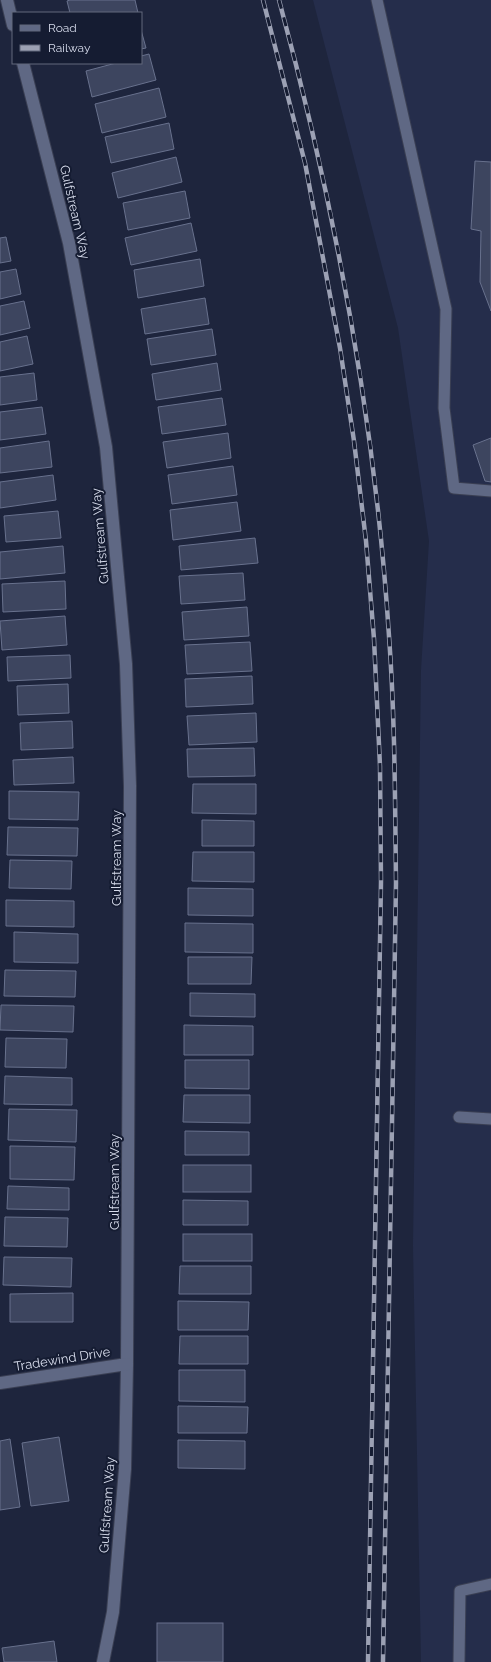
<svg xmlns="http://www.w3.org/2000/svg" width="491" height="1662" font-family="Raleway,sans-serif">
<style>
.built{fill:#252d4b}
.building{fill:#3d455f;stroke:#68718d}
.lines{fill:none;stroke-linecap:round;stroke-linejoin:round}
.lane-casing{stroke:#3a3f53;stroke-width:13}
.street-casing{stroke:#3a3f53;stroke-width:14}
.lane{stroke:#5f6884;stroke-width:11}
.street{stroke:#5f6884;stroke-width:12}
.rail-casing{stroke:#9ca1b4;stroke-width:4.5}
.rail{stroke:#151c32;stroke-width:3;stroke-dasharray:9;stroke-linecap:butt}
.labels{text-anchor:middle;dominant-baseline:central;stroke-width:4;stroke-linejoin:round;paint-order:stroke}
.street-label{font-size:13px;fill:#d7dcec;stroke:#151c32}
</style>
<rect width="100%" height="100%" fill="#1e253d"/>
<!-- built -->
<polygon class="built" points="313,0 491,0 491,1662 421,1662 413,1246 421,670 429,541 398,328"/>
<!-- building -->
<g class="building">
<polygon points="70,0 135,0 138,13 70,13 67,1"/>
<polygon points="141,30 146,48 141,49"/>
<polygon points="149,54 156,80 92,97 86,71 116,63 141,63 141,56"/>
<polygon points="159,88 166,117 102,133 95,104"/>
<polygon points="169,123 174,149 111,163 105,137"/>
<polygon points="176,157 182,182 118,198 112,173"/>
<polygon points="475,161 491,162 491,311 480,282 481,231 471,229"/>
<polygon points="185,191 190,218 128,230 123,203"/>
<polygon points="191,223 197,251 131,265 125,238"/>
<polygon points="6,237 11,261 0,263 0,238"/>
<polygon points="200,259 204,286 138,298 134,270"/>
<polygon points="16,269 21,294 0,299 0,272"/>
<polygon points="205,298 209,324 145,334 141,309"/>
<polygon points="24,301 30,328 0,335 0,306"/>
<polygon points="212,329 216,355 151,365 147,339"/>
<polygon points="27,336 33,364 0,371 0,342"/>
<polygon points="217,363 221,390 156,400 152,374"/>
<polygon points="34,373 37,400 0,405 0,377"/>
<polygon points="222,398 226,425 162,434 158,407"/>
<polygon points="42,407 46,434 0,440 0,412"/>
<polygon points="228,433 231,458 167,468 163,442"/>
<polygon points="491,438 491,482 485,481 473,445"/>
<polygon points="49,441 52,467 0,473 0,448"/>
<polygon points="233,466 237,495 172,504 168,475"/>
<polygon points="53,475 56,500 0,508 0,482"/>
<polygon points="237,502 241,531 173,540 170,510"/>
<polygon points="58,511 61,538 6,542 4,516"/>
<polygon points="255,538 258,563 181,570 179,546"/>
<polygon points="63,546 65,573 0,579 0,552"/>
<polygon points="243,573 245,600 181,604 179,576"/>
<polygon points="65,581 66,609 3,612 2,584"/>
<polygon points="247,607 249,636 184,640 182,612"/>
<polygon points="65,616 67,645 2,650 0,621"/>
<polygon points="250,642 252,671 187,674 185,645"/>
<polygon points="70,655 71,678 8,681 7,657"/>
<polygon points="252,676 253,704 186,707 185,679"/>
<polygon points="68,684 69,713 18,715 17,686"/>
<polygon points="256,713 257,742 189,745 187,716"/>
<polygon points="72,721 73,748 21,750 20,723"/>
<polygon points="254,748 255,776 188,777 187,749"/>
<polygon points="73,757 74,783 14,785 13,760"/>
<polygon points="193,784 256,784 256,814 192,813"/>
<polygon points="9,791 79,792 78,820 9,819"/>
<polygon points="202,820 254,821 254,846 202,846"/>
<polygon points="8,827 78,828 77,856 7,855"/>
<polygon points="193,852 254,852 254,882 192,881"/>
<polygon points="10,860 72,861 71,889 9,888"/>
<polygon points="188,888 253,889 253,916 188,915"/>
<polygon points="6,900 74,901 74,927 6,926"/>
<polygon points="185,923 253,924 253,953 185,952"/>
<polygon points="14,932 78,934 78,963 14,962"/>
<polygon points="188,957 252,957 251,984 188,984"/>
<polygon points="5,970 76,971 75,997 4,996"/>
<polygon points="190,993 255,994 255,1017 190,1016"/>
<polygon points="1,1005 74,1006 73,1032 0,1030"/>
<polygon points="184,1025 253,1026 253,1055 184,1055"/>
<polygon points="6,1038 67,1039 66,1068 5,1067"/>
<polygon points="185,1060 249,1060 249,1089 185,1088"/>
<polygon points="5,1076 72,1078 72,1105 4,1104"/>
<polygon points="184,1095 250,1095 250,1123 183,1122"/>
<polygon points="9,1109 77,1110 76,1142 8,1140"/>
<polygon points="185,1131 249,1132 249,1155 185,1155"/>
<polygon points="10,1146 75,1147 74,1180 10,1179"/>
<rect x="183" y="1165" width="68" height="27"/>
<polygon points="8,1186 69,1188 69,1210 7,1209"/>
<polygon points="183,1200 248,1201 248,1225 183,1225"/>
<polygon points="5,1217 68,1218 67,1247 4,1246"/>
<rect x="183" y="1234" width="69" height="27"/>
<polygon points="4,1257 72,1258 71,1287 3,1285"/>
<polygon points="180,1266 251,1266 251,1294 179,1294"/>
<polygon points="73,1293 73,1322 10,1322 10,1294"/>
<polygon points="178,1301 249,1302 248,1330 178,1330"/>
<polygon points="180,1336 248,1336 248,1364 179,1364"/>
<polygon points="179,1370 245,1370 245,1402 179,1401"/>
<polygon points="178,1406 248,1407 247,1433 178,1433"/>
<polygon points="59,1437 69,1501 31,1506 22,1443"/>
<polygon points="10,1439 20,1507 0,1510 0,1441"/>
<polygon points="178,1440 245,1441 245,1469 178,1468"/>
<rect x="157" y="1623" width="66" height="39"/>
<polygon points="54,1641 57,1662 4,1662 2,1648"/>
</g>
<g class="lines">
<!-- lane casing -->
<g class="lane-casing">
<g id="lane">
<polyline points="377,0 446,309 444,408 454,488 491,491"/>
<polyline points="459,1117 491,1119"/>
<polyline points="459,1662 460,1591 491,1584"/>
</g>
</g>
<!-- street casing -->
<g class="street-casing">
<g id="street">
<polyline points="7,0 13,25"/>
<polyline points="23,63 69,243 106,447 126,664 130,786 127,1364 125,1469 113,1612 103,1662"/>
<polyline points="0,1383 127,1364"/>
</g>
</g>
<!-- lane -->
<use href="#lane" class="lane"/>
<!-- street -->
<use href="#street" class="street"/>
<!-- rail casing -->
<g class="rail-casing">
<g id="rail">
<polyline points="263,0 305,163 340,348 354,441 366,541 374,639 380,766 381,882 368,1662"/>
<path d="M279 0C336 210 375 419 389 636 395 718 395 800 396 883L383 1662"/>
</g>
</g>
<!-- rail -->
<use href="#rail" class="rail"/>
</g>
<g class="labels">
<!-- street labels -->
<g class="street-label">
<text transform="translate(75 212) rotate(77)">Gulfstream Way</text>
<text transform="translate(100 536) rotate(-95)">Gulfstream Way</text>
<text transform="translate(116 858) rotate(-90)">Gulfstream Way</text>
<text transform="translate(114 1182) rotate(-90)">Gulfstream Way</text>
<text transform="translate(62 1359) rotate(-9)">Tradewind Drive</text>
<text transform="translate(107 1505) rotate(-86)">Gulfstream Way</text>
</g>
</g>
<!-- legend -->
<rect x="12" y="12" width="130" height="52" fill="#151c32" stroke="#63697c"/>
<rect x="20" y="25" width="20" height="6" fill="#5f6884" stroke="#63697c"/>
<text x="48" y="32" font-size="12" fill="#d7dcec">Road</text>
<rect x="20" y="45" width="20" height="6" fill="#9ca1b4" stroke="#63697c"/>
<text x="48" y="52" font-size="12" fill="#d7dcec">Railway</text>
</svg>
